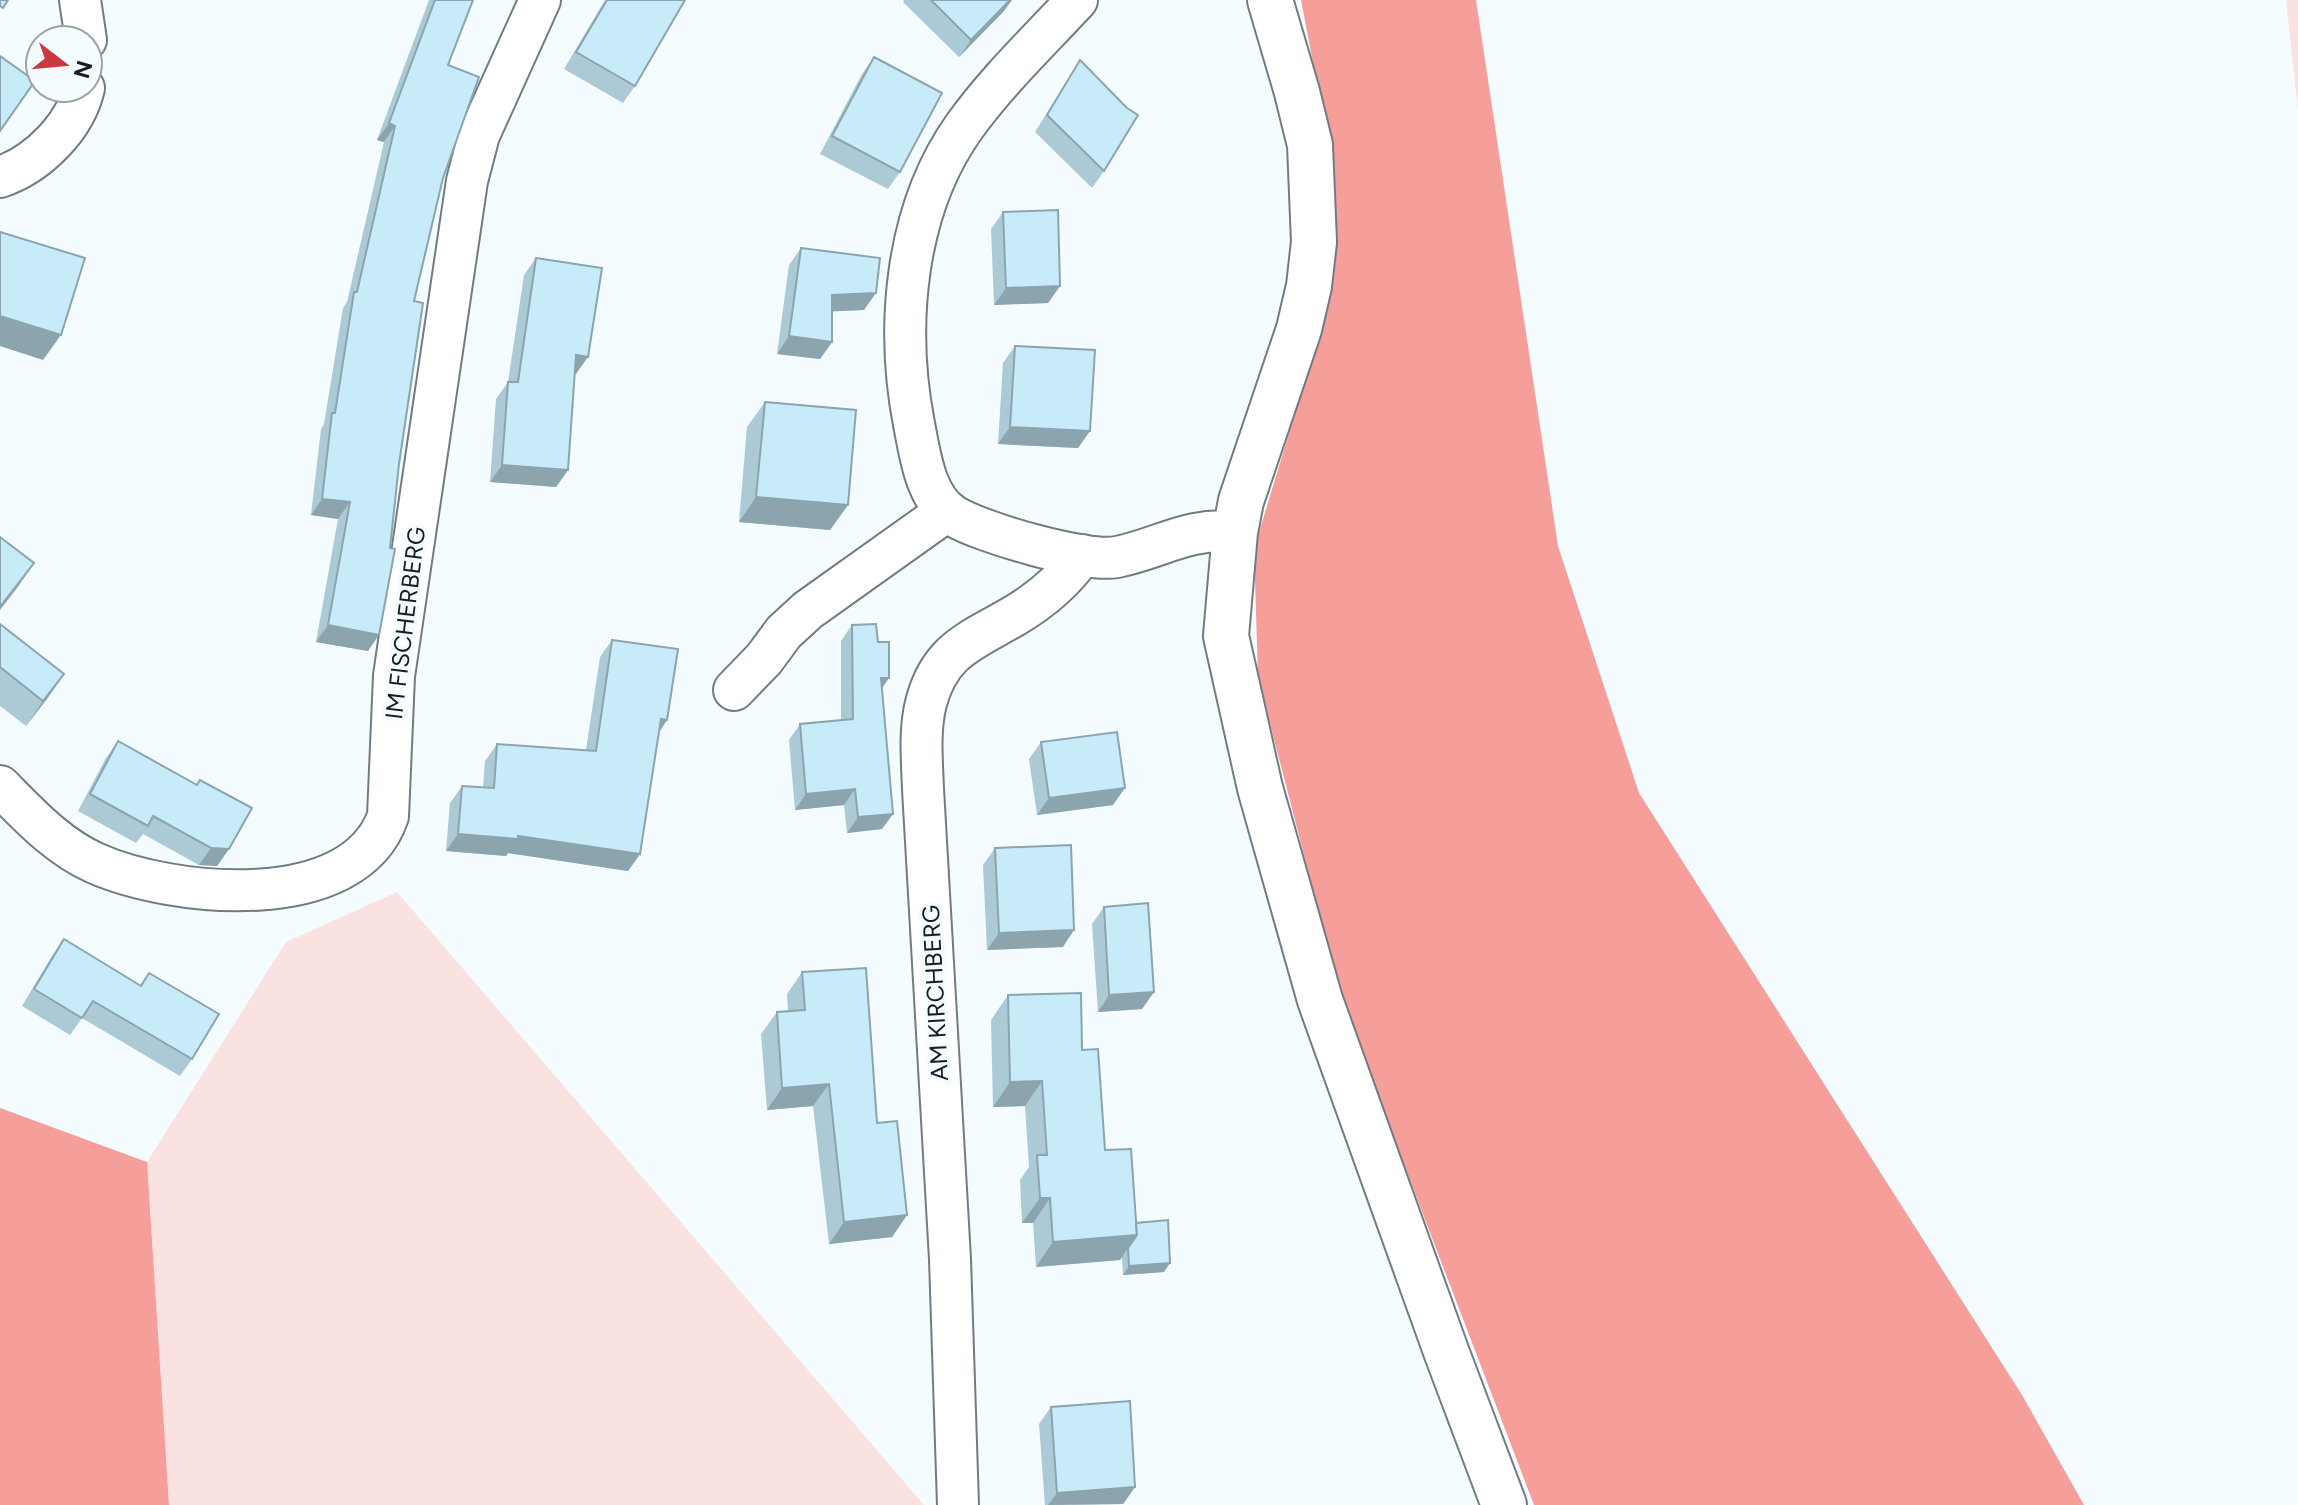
<svg xmlns="http://www.w3.org/2000/svg" width="2298" height="1505" font-family="Figtree,sans-serif">
<style>
.green{fill:#fae2e0}
.forest{fill:#f69e99}
.lines{fill:none;stroke-linecap:round;stroke-linejoin:round}
.minor-casing{stroke:#717c81;stroke-width:44}
.major-casing{stroke:#717c81;stroke-width:48}
.minor{stroke:#fff;stroke-width:40}
.major{stroke:#fff;stroke-width:44}
.wall{fill:#abcad6}
.shaded-wall{fill:#8ba4ae}
.building{fill:#c7ebf9;stroke:#8ba4ae;stroke-width:2}
.labels{text-anchor:middle;dominant-baseline:central;stroke-width:8;stroke-linejoin:round;paint-order:stroke}
.street-label{font-size:24px;fill:#181d1f;stroke:#f4fcff}
</style>
<rect width="100%" height="100%" fill="#f4fcff"/>
<!-- green -->
<g class="green">
<polygon points="2286,0 2298,0 2298,110"/>
<polygon points="397,892 924,1505 169,1505 147,1162 286,942"/>
</g>
<!-- forest -->
<g class="forest">
<polygon points="1301,0 1476,0 1558,546 1639,793 2022,1395 2084,1505 1534,1505 1342,1002 1258,677 1254,549 1329,301 1334,173"/>
<polygon points="0,1108 147,1162 169,1505 0,1505"/>
</g>
<g class="lines">
<!-- minor casing -->
<g class="minor-casing">
<g id="minor">
<polyline points="80,0 86,40"/>
<path d="M1077 0C1039 41 997 81 964 127 905 210 895 326 914 424 920 454 925 499 954 516 982 533 1086 563 1117 557 1161 548 1188 527 1235 532"/>
<path d="M0 177C38 164 75 127 84 88"/>
<polyline points="734,690 764,659 784,632 808,610 947,511"/>
<path d="M0 786C29 815 57 846 95 863 171 897 354 916 388 816L394 676 467 181 479 135 540 0"/>
<path d="M958 1505 950 1259 923 789C922 760 919 731 926 703 940 649 972 641 1014 616 1041 600 1064 581 1082 555"/>
</g>
</g>
<!-- major casing -->
<g class="major-casing">
<polyline id="major" points="1270,0 1297,92 1310,145 1314,242 1309,286 1299,329 1241,501 1235,532 1226,636 1260,788 1320,1000 1446,1351 1504,1505"/>
</g>
<!-- minor -->
<use href="#minor" class="minor"/>
<!-- major -->
<use href="#major" class="major"/>
</g>
<!-- wall -->
<g class="wall">
<polygon points="429,0 473,0 448,65 443,178 414,301 368,651 316,642 338,519 311,515 321,429 324,424 343,308 347,302 384,142 377,140"/>
<polygon points="605,0 685,0 635,86 623,103 564,69"/>
<polygon points="904,0 1012,0 1003,12 959,57 903,2"/>
<polygon points="874,57 900,172 888,189 820,154 862,74"/>
<polygon points="1080,60 1104,171 1092,188 1035,132"/>
<polygon points="1003,212 1060,286 1048,303 994,305 991,229"/>
<polygon points="801,248 864,310 832,311 832,342 820,359 777,354 789,265"/>
<polygon points="536,258 576,374 575,374 568,470 556,487 490,482 496,399 508,382 524,275"/>
<polygon points="1015,346 1078,448 998,444 1003,363"/>
<polygon points="765,402 848,505 830,530 739,522 747,427"/>
<polygon points="0,624 64,674 26,726 0,706"/>
<polygon points="852,625 882,688 882,829 847,833 844,805 795,810 789,740 800,724 841,720 841,641"/>
<polygon points="612,640 667,720 659,733 640,854 628,871 508,853 506,856 446,851 450,803 462,786 483,787 485,761 497,744 586,750 600,657"/>
<polygon points="118,741 229,849 217,866 199,865 143,834 136,843 78,811 106,758"/>
<polygon points="1041,742 1113,805 1037,815 1029,759"/>
<polygon points="995,848 1063,947 987,950 983,865"/>
<polygon points="1104,907 1154,992 1142,1009 1098,1012 1092,924"/>
<polygon points="64,939 140,985 149,973 192,1059 180,1076 82,1018 70,1035 22,1006 52,956"/>
<polygon points="802,972 877,1123 907,1215 892,1237 829,1244 813,1106 767,1110 761,1034 777,1012 788,1011 787,994"/>
<polygon points="1008,995 1082,1050 1105,1150 1136,1223 1164,1272 1123,1275 1122,1257 1120,1260 1036,1267 1033,1223 1022,1223 1020,1180 1029,1167 1025,1106 993,1107 991,1020"/>
<polygon points="1051,1407 1135,1487 1123,1504 1045,1505 1039,1424"/>
</g>
<!-- shaded-wall -->
<g class="shaded-wall">
<polygon points="1010,0 1012,0 1003,12 959,57 971,40"/>
<polygon points="389,123 395,126 384,142 377,140"/>
<polygon points="1060,286 1048,303 994,305 1006,288"/>
<polygon points="876,293 864,310 820,312 832,295"/>
<polygon points="0,316 61,335 43,360 0,346"/>
<polygon points="789,336 832,342 820,359 777,354"/>
<polygon points="576,355 588,357 576,374 564,372"/>
<polygon points="1010,427 1090,431 1078,448 998,444"/>
<polygon points="502,465 568,470 556,487 490,482"/>
<polygon points="756,497 848,505 830,530 739,522"/>
<polygon points="322,499 350,502 338,519 311,515"/>
<polygon points="34,563 17,588 0,610 0,607"/>
<polygon points="328,625 379,635 368,651 316,642"/>
<polygon points="64,674 47,699 26,726 43,701"/>
<polygon points="881,678 889,678 878,694"/>
<polygon points="661,719 667,720 655,737"/>
<polygon points="1125,788 1113,805 1037,815 1049,798"/>
<polygon points="855,789 844,805 795,810 806,794"/>
<polygon points="893,814 882,829 847,833 858,817"/>
<polygon points="458,834 518,836 640,854 628,871 508,853 506,856 446,851"/>
<polygon points="211,848 229,849 217,866 199,865"/>
<polygon points="1074,930 1063,947 987,950 999,933"/>
<polygon points="1154,992 1142,1009 1098,1012 1109,995"/>
<polygon points="1042,1081 1025,1106 993,1107 1010,1082"/>
<polygon points="829,1084 813,1106 767,1110 782,1088"/>
<polygon points="1040,1198 1050,1198 1033,1223 1022,1223"/>
<polygon points="907,1215 892,1237 829,1244 844,1222"/>
<polygon points="1137,1235 1120,1260 1036,1267 1053,1242"/>
<polygon points="1170,1263 1164,1272 1123,1275 1129,1266"/>
<polygon points="1135,1487 1123,1504 1048,1505 1057,1493"/>
</g>
<!-- building -->
<g class="building">
<polygon points="0,0 8,0 3,8 0,6"/>
<polygon points="435,0 473,0 448,65 479,77 443,178 414,301 423,303 399,464 390,548 395,549 379,635 328,625 350,502 322,499 332,413 335,413 354,292 357,292 395,126 389,123"/>
<polygon points="607,0 685,0 635,86 576,52"/>
<polygon points="931,0 1010,0 971,40"/>
<polygon points="0,56 35,81 0,131"/>
<polygon points="874,57 942,93 900,172 832,136"/>
<polygon points="1080,60 1127,108 1138,115 1104,171 1047,115"/>
<polygon points="1058,210 1060,286 1006,288 1003,212"/>
<polygon points="0,232 85,258 61,335 0,316"/>
<polygon points="801,248 880,258 876,293 832,295 832,342 789,336"/>
<polygon points="536,258 602,268 588,357 576,355 568,470 502,465 508,382 518,382"/>
<polygon points="1015,346 1095,350 1090,431 1010,427"/>
<polygon points="765,402 856,410 848,505 756,497"/>
<polygon points="0,537 34,563 0,607"/>
<polygon points="0,624 64,674 43,701 0,667"/>
<polygon points="876,624 878,642 889,642 889,678 881,678 893,814 858,817 855,789 806,794 800,724 853,719 852,625"/>
<polygon points="612,640 678,649 667,720 661,719 640,854 518,836 518,839 458,834 462,786 494,788 497,744 596,751"/>
<polygon points="1117,732 1125,788 1049,798 1041,742"/>
<polygon points="118,741 197,785 200,780 252,808 229,849 211,848 153,816 148,826 90,794"/>
<polygon points="1071,845 1074,930 999,933 995,848"/>
<polygon points="1148,903 1154,992 1109,995 1104,907"/>
<polygon points="64,939 141,986 149,973 219,1014 192,1059 93,1001 82,1018 34,989"/>
<polygon points="866,968 877,1123 897,1121 907,1215 844,1222 829,1084 782,1088 777,1012 805,1010 802,972"/>
<polygon points="1081,993 1082,1050 1098,1049 1105,1150 1131,1149 1137,1235 1053,1242 1050,1198 1040,1198 1037,1155 1047,1155 1042,1081 1010,1082 1008,995"/>
<polygon points="1168,1220 1170,1263 1129,1266 1128,1248 1137,1235 1136,1223"/>
<polygon points="1130,1401 1135,1487 1057,1493 1051,1407"/>
</g>
<g class="labels">
<!-- street labels -->
<g class="street-label">
<text transform="translate(405 623) rotate(-83)">IM FISCHERBERG</text>
<text transform="translate(935 993) rotate(-93)">AM KIRCHBERG</text>
</g>
</g>
<!-- north arrow -->
<g transform="translate(64 64) rotate(106)"><circle r="38" fill="#f4fcff" stroke="#9ca3a5" stroke-width="2"/>
<path d="M0-6L14 30L0 20L-14 30Z" fill="#c9393f"/>
<text y="-12" font-size="22" font-weight="bold" text-anchor="middle" fill="#181d1f">N</text>
</g>
</svg>
